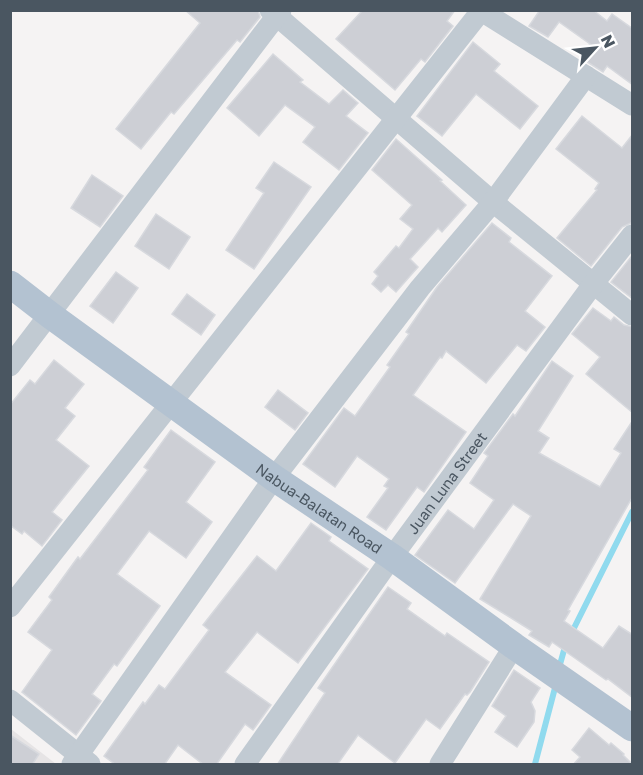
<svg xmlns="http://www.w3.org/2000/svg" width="643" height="775" font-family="'Golos Text',sans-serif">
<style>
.education{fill:#e6e4e5}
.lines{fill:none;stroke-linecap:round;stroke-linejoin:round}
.stream{stroke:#90daee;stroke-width:6}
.building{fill:#cdcfd5;stroke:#d7d9de;stroke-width:1.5}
.minor{stroke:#c1cad2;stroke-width:21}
.major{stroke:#b3c2d1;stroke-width:27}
.labels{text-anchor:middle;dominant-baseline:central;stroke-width:6;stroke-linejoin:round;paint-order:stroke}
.street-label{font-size:15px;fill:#4a5661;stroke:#fff}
</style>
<rect width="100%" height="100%" fill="#f5f3f3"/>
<!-- education -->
<polygon class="education" points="11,729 56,764 11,764"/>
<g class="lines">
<!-- stream -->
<g class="stream">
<polyline points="571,634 632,512"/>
<polyline points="559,668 566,643"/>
<polyline points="535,764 556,684"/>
</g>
</g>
<!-- building -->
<g class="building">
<polygon points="185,10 258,10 260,17 240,42 237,40 174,114 171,112 141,149 116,129 200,23"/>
<polygon points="455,10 447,21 453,26 425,62 421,59 395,90 336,39 362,11"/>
<polygon points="540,10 593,10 607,21 612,14 633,29 633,85 607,66 603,72 581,58 590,44 559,22 548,37 529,26"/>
<polygon points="473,42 500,64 494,71 538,106 520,129 476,94 442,136 417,116"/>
<polygon points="273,54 303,80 300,82 329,104 343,90 358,103 346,116 368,133 339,170 303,142 315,127 285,105 259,136 227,108"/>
<polygon points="582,116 622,148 633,134 633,222 622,227 591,266 557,238 597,190 595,189 599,183 556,149"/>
<polygon points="396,139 442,180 440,181 466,205 442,232 438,228 410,259 418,267 396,292 388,285 381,292 372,284 378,276 374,272 396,246 399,248 413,229 400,219 412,205 372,170"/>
<polygon points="274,162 311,187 254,269 226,250 264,193 256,188"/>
<polygon points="92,175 123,196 100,227 71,208"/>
<polygon points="156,214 190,237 169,269 135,246"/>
<polygon points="492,223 511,238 509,242 552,276 525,311 545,327 526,351 517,345 486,383 446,351 442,358 440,357 413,395 466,432 424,492 417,487 386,530 367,517 388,488 384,486 389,479 357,456 335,487 303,464 344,408 355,416 390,367 387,365 409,334 406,332 437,287"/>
<polygon points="631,257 633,259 633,299 611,282"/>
<polygon points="116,272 138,288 113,323 90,306"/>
<polygon points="187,294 215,315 201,335 172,314"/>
<polygon points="593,308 611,321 614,317 624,325 633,327 633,413 586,374 600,357 572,334"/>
<polygon points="54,360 84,384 65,408 75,416 56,440 89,466 52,512 62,520 42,546 24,531 22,534 10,525 10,405 30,380 35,384"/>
<polygon points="552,361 573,376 538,431 549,438 539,453 600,487 621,453 614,449 633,420 633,496 568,610 570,611 564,621 603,648 619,626 633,635 633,698 608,679 606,680 552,642 549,647 529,635 532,631 480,599 531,516 513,504 455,583 415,555 448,510 474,529 494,500 470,483 488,456 484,453 513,414 515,416"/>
<polygon points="278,390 308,413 295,430 265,407"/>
<polygon points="171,430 215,462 186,502 212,522 186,558 149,531 117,574 160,606 117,666 114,664 92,694 101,701 76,735 22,692 52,650 28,632 52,600 49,597 78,557 80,559 148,470 144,467"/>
<polygon points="311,523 331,537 329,541 368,569 298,663 257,632 225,672 271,705 253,730 245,724 216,765 204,765 178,745 164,765 116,765 104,756 143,702 145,704 159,685 165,689 209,630 203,625 257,556 276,571"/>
<polygon points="388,587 411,603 407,609 445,636 447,633 489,662 470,692 467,695 465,694 440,729 426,719 395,763 358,735 337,765 277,765 325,693 318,688"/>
<polygon points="514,670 540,688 531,702 535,711 534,722 517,747 495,732 506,716 492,706"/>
<polygon points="589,728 609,745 611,743 624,754 623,755 633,765 573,765 580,757 572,750"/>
<polygon points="10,735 39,754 32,765 10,765"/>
</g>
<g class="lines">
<!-- minor -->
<g class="minor">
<polyline points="270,10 493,202 632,315"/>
<polyline points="480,10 632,105"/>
<polyline points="10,366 281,10"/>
<polyline points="10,607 481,11"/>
<polyline points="10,700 90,764"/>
<polyline points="72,764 274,478 420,288 493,202 586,76"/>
<path id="s1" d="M245 764 392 557 594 283 632 235"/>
<polyline points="440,764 514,646"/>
</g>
<!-- major -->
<path class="major" id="s2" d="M10 284 50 315 274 478 392 557 514 646 632 728"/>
</g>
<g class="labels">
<!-- street labels -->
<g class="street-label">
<text stroke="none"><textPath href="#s1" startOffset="346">Juan Luna Street</textPath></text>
<text stroke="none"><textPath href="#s2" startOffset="382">Nabua-Balatan Road</textPath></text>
</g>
</g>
<!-- border -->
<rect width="643" height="775" fill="none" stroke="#4a5661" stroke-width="24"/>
<!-- north arrow -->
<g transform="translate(595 48) rotate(63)" stroke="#ffffff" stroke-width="4.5" paint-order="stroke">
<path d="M0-4.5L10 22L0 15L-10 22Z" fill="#4a5661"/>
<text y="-9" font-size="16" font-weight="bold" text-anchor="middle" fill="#4a5661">N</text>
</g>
</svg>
